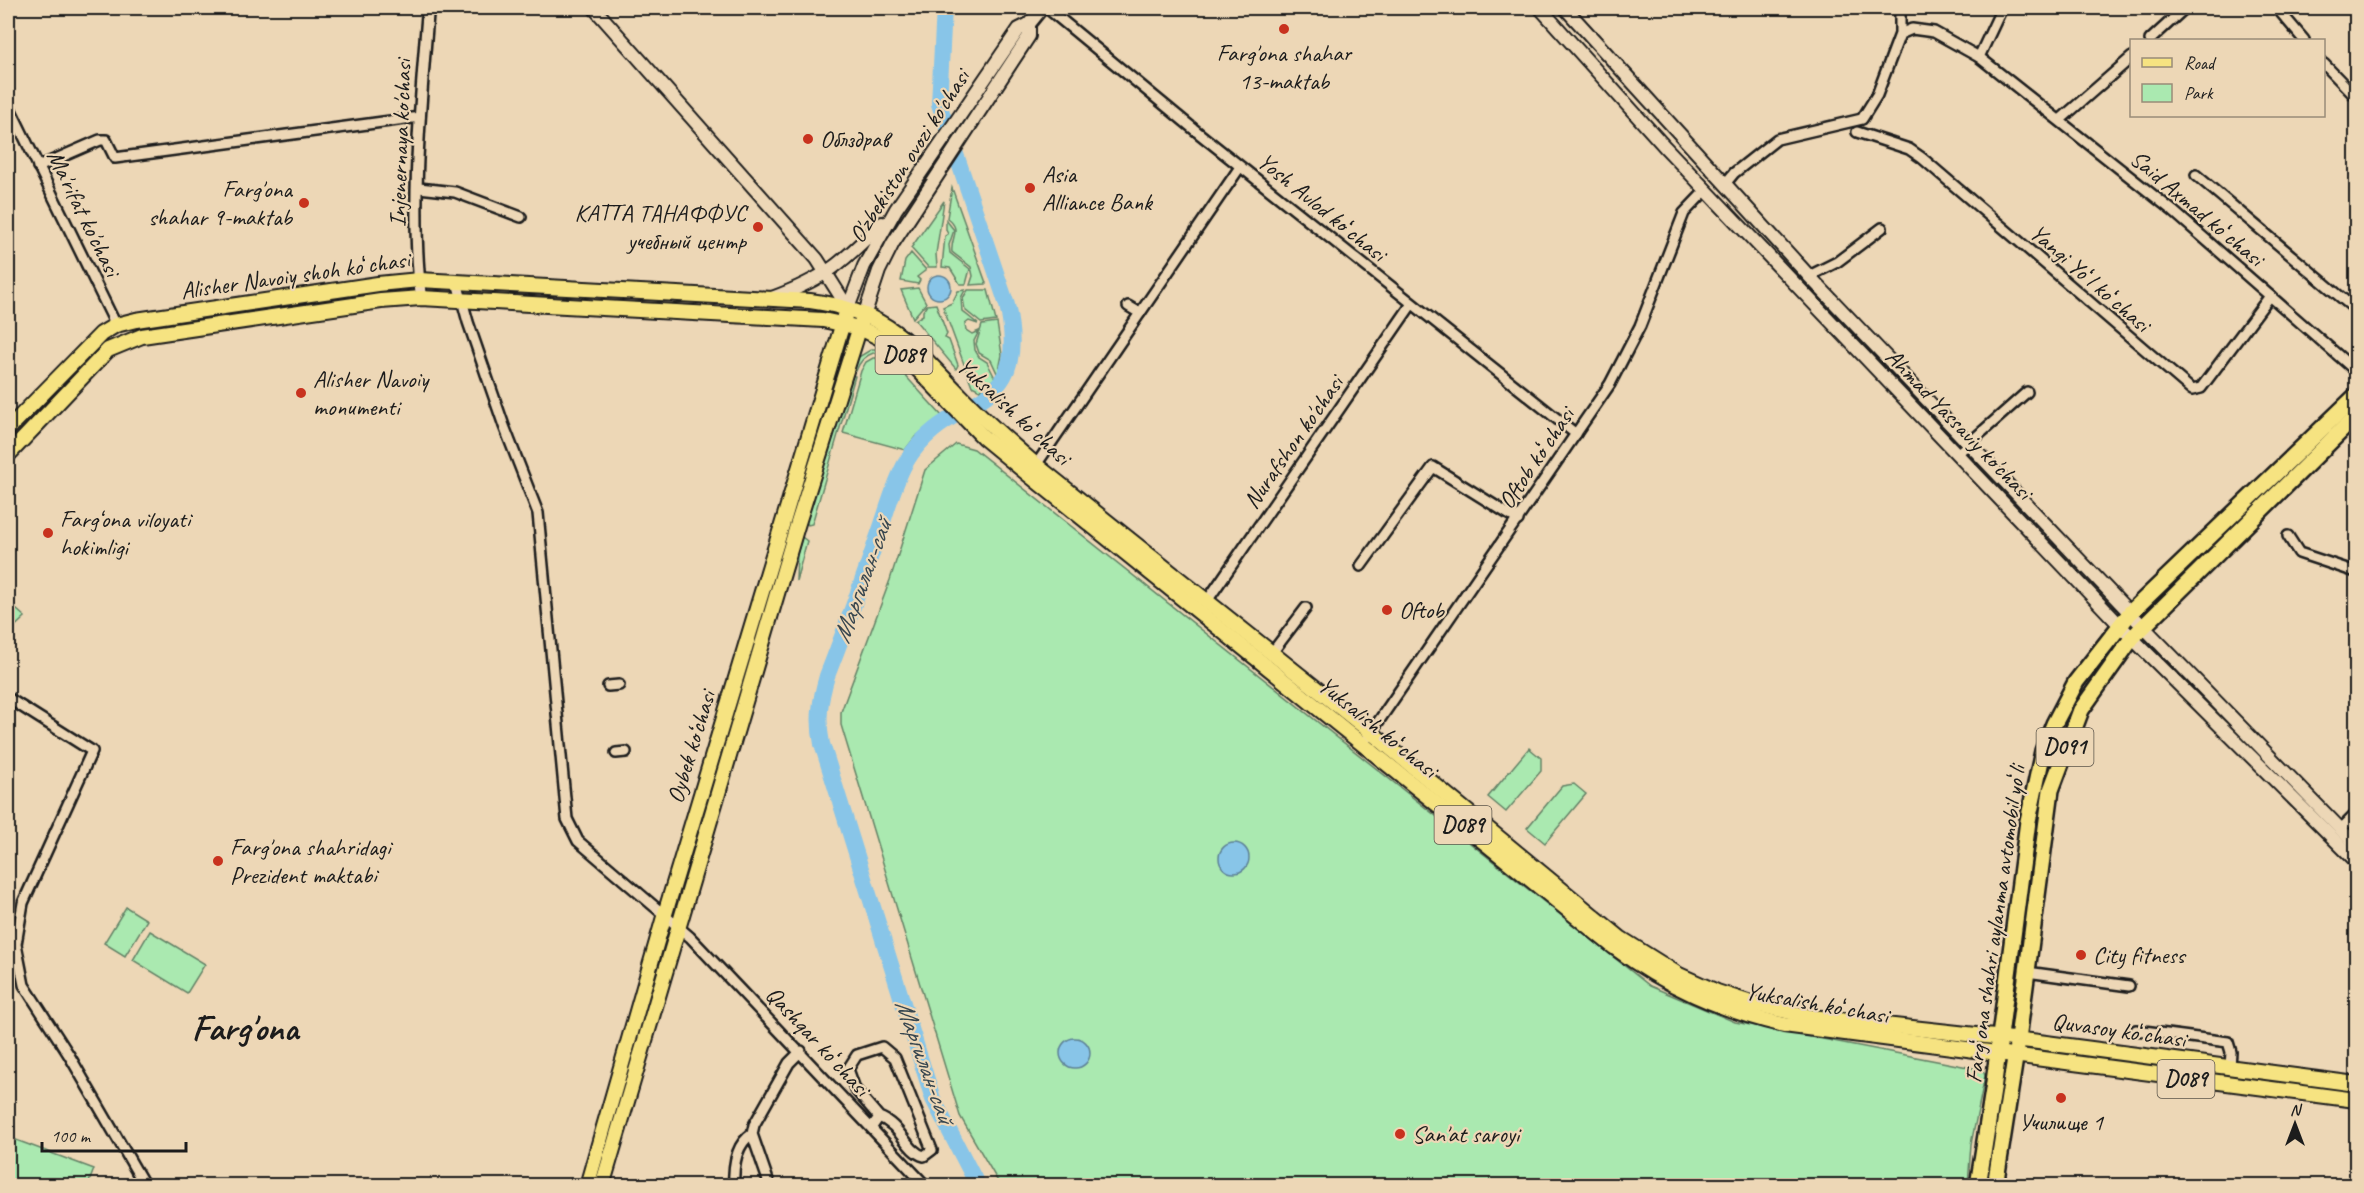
<svg xmlns="http://www.w3.org/2000/svg" width="2364" height="1193" font-family="Caveat,sans-serif">
<style>
.green{fill:#aae9b0;stroke:#638266;stroke-width:1.5}
.water{fill:#88c5e8;stroke:#5d8196;stroke-width:1.5}
.lines{fill:none;stroke-linecap:round;stroke-linejoin:round}
.river{stroke:#88c5e8;stroke-width:16}
.minor-casing{stroke:#1c1c1c;stroke-width:14}
.tertiary-casing{stroke:#1c1c1c;stroke-width:15}
.secondary-casing{stroke:#1c1c1c;stroke-width:16}
.primary-casing{stroke:#1c1c1c;stroke-width:18}
.trunk-casing{stroke:#1c1c1c;stroke-width:20}
.minor{stroke:#edd7b6;stroke-width:9}
.tertiary{stroke:#edd7b6;stroke-width:10}
.secondary{stroke:#edd7b6;stroke-width:12}
.primary{stroke:#f6e381;stroke-width:14}
.trunk{stroke:#f6e381;stroke-width:15}
.poi-dot{fill:#c8321e;stroke:#edd7b6;stroke-width:2}
.labels{text-anchor:middle;dominant-baseline:central;stroke-width:4.5;stroke-linejoin:round;paint-order:stroke}
.shield{fill:#edd7b6;stroke:#5b544a;stroke-width:1.5}
.shield-label{font-size:22px;font-weight:bold;fill:#1c1c1c}
.poi-label{font-size:24px;fill:#1c1c1c;stroke:#edd7b6;text-anchor:start}
.street-label{font-size:24px;fill:#1c1c1c;stroke:#edd7b6}
.water-label{font-size:26px;font-style:italic;fill:#37464f;stroke:#edd7b6}
.town-label{font-size:36px;font-weight:bold;fill:#1c1c1c;stroke:#edd7b6}
</style>
<rect width="100%" height="100%" fill="#edd7b6"/>
<filter id="ink" filterUnits="userSpaceOnUse"><feTurbulence type="fractalNoise" baseFrequency=".0167" numOctaves="2"/><feDisplacementMap in="SourceGraphic" scale="12" xChannelSelector="R" yChannelSelector="G"/><feConvolveMatrix kernelMatrix="1 2 1 2 8 2 1 2 1" color-interpolation-filters="sRGB"/></filter>
<g filter="url(#ink)">
<!-- green -->
<g class="green">
<path d="M952 188 986 283V284L970 285 973 276 971 267 952 252C950 237 963 230 947 218Z"/>
<polygon points="944,201 936,254 937,267 928,267 911,248"/>
<polygon points="946,220 954,230 949,245 950,253 970,269 966,284 960,284 950,268 942,267 945,236 948,234 946,230"/>
<polygon points="911,253 926,270 917,277 920,280 918,284 901,281 905,261"/>
<polygon points="918,288 926,303 913,318 901,290"/>
<polygon points="965,290 961,298 962,311 978,324 969,321 965,324 966,330 972,334 979,331 974,341 975,350 979,357 987,362 995,378 980,390 972,386 943,307 952,303 958,291"/>
<polygon points="968,290 988,290 996,321 981,323 965,310 963,298"/>
<polygon points="936,304 947,334 945,338 949,340 958,365 956,369 915,320 923,315 923,311 927,305"/>
<polygon points="997,323 1002,355 998,375 991,360 979,353 976,344 982,325"/>
<path d="M872 349H887L899 356 897 358C880 347 863 352 856 371L852 370 857 358Z"/>
<polygon points="873,358 886,358 892,361 942,416 915,437 905,450 843,433 861,371 866,362"/>
<polygon points="849,375 855,376 812,524 808,525 806,522"/>
<polygon points="956,444 974,449 1650,986 1735,1022 1983,1070 1985,1076 1971,1144 1968,1185 1000,1185 960,1116 841,725 841,712 890,580 925,470"/>
<polygon points="802,537 807,541 796,581 797,554"/>
<polygon points="8,602 25,617 8,633"/>
<polygon points="1529,748 1541,758 1541,771 1506,812 1488,797"/>
<polygon points="1574,784 1586,794 1545,843 1527,828 1562,786"/>
<polygon points="126,907 147,920 125,956 104,943"/>
<polygon points="150,931 205,964 187,993 133,960"/>
<polygon points="8,1137 94,1169 88,1185 8,1185"/>
</g>
<!-- water -->
<g class="water">
<circle cx="939" cy="287" r="12"/>
<circle cx="1234" cy="858" r="15"/>
<circle cx="1075" cy="1053" r="15"/>
</g>
<g class="lines">
<!-- river -->
<path class="river" d="M944 8 939 104 1007 305C1033 418 948 390 906 462 894 483 888 508 880 530 863 579 846 628 827 676 820 700 817 720 822 744L933 1099 978 1186"/>
<!-- minor casing -->
<g class="minor-casing">
<g id="minor">
<polyline points="1047,8 1201,135 1576,434"/>
<polyline points="2277,8 2304,40"/>
<polyline points="1900,34 1900,8"/>
<polyline points="2150,40 2185,8"/>
<polyline points="1979,57 2002,8"/>
<polyline points="2324,64 2356,97"/>
<polyline points="8,104 116,325"/>
<polyline points="2060,120 2132,57"/>
<polyline points="1857,132 1909,149 1922,158 2192,390 2201,388 2270,296"/>
<polyline points="38,167 100,140 106,140 115,158 420,117"/>
<polyline points="2196,175 2356,310"/>
<polyline points="1725,184 1734,173 1777,139 1862,119 1877,95 1900,34 1912,29 1934,32 1979,57 2173,211 2356,371"/>
<polyline points="419,188 455,192 521,217"/>
<polyline points="1809,276 1837,262 1882,228"/>
<polyline points="457,282 468,322 504,426 538,513 567,819 578,841 690,937 926,1186"/>
<polyline points="1128,306 1140,313"/>
<polyline points="1957,454 2027,392"/>
<polyline points="1036,465 1240,167"/>
<polyline points="2288,536 2299,553 2356,572"/>
<polyline points="1361,566 1433,467 1518,520"/>
<polyline points="1207,601 1411,305"/>
<polyline points="1271,654 1306,608"/>
<polyline points="608,686 619,685"/>
<polyline points="8,698 92,751 23,903 16,944 24,985 69,1055 145,1186"/>
<polyline points="1363,744 1610,384 1640,326 1684,213 1706,190"/>
<polyline points="616,753 626,752"/>
<polyline points="2341,829 2356,814"/>
<polyline points="2027,972 2129,986"/>
<polyline points="2136,1030 2228,1042 2231,1052 2230,1067"/>
<path d="M872 1127 879 1117 855 1089 848 1069 857 1055 882 1047 895 1058 932 1150 924 1156C906 1151 901 1125 879 1117"/>
<path d="M734 1186C733 1167 735 1145 752 1134"/>
<polyline points="770,1186 752,1134 754,1125 789,1063 801,1051"/>
</g>
</g>
<!-- tertiary casing -->
<g class="tertiary-casing">
<path id="tertiary" d="M421 298C410 205 421 101 428 8"/>
</g>
<!-- secondary casing -->
<g class="secondary-casing">
<g id="secondary">
<polyline points="594,8 817,259 848,308"/>
<polyline points="1540,8 1665,147 2132,638 2356,861"/>
<polyline points="1565,8 1809,276 2130,613 2356,845"/>
<path d="M772 298C826 278 842 263 882 223"/>
<polyline points="848,308 864,266 896,209 1019,29 1029,24 1042,8"/>
<polyline points="865,313 879,271 893,243 1029,36 1029,24"/>
</g>
</g>
<!-- primary casing -->
<g class="primary-casing">
<g id="primary">
<path d="M8 429 101 334 116 325 136 320 378 284 419 280 810 301C888 311 910 344 961 396 985 421 1010 443 1036 465L1372 733 1620 938 1679 975 1717 992 1751 1003 1812 1017 2031 1041 2356 1084"/>
<path d="M8 455 108 350 142 336 381 301 421 298 823 320 860 328 886 341 902 353 983 437 1028 474 1614 947C1666 986 1720 1010 1784 1025L2356 1100"/>
<polyline points="587,1186 664,917 845,316"/>
<polyline points="602,1186 797,526 862,320"/>
</g>
</g>
<!-- trunk casing -->
<g class="trunk-casing">
<g id="trunk">
<polyline points="1978,1186 1993,1090 2028,821 2043,751 2054,724 2076,682 2130,613 2356,396"/>
<polyline points="1995,1186 2018,1039 2051,790 2081,710 2132,638 2356,416"/>
</g>
</g>
<!-- minor -->
<use href="#minor" class="minor"/>
<!-- tertiary -->
<use href="#tertiary" class="tertiary"/>
<!-- secondary -->
<use href="#secondary" class="secondary"/>
<!-- primary -->
<use href="#primary" class="primary"/>
<!-- trunk -->
<use href="#trunk" class="trunk"/>
</g>
</g>
<!-- markers -->
<g class="poi-dot">
<circle cx="1284" cy="29" r="6"/>
<circle cx="808" cy="139" r="6"/>
<circle cx="1030" cy="188" r="6"/>
<circle cx="304" cy="203" r="6"/>
<circle cx="758" cy="227" r="6"/>
<circle cx="301" cy="393" r="6"/>
<circle cx="48" cy="533" r="6"/>
<circle cx="1387" cy="610" r="6"/>
<circle cx="218" cy="861" r="6"/>
<circle cx="2081" cy="955" r="6"/>
<circle cx="2061" cy="1098" r="6"/>
<circle cx="1400" cy="1134" r="6"/>
</g>
<g class="labels">
<!-- shield labels -->
<g class="shield">
<rect x="875.5" y="336" width="57" height="38" rx="4.5"/>
<rect x="2036.5" y="728" width="57" height="38" rx="4.5"/>
<rect x="1434.5" y="806" width="57" height="38" rx="4.5"/>
<rect x="2157.5" y="1060" width="57" height="38" rx="4.5"/>
</g>
<g class="shield-label">
<text x="904" y="355">D089</text>
<text x="2065" y="747">D091</text>
<text x="1463" y="825">D089</text>
<text x="2186" y="1079">D089</text>
</g>
<!-- poi labels -->
<g class="poi-label">
<text x="1284" y="53" text-anchor="middle">Farg'ona shahar<tspan x="1284" dy="28">13-maktab</tspan></text>
<text x="820" y="139">Облздрав</text>
<text x="1042" y="174">Asia<tspan x="1042" dy="28">Alliance Bank</tspan></text>
<text x="292" y="189" text-anchor="end">Farg'ona<tspan x="292" dy="28">shahar 9-maktab</tspan></text>
<text x="746" y="213" text-anchor="end">КАТТА ТАНАФФУС<tspan x="746" dy="28">учебный центр</tspan></text>
<text x="313" y="379">Alisher Navoiy<tspan x="313" dy="28">monumenti</tspan></text>
<text x="60" y="519">Farg‘ona viloyati<tspan x="60" dy="28">hokimligi</tspan></text>
<text x="1399" y="610">Oftob</text>
<text x="230" y="847">Farg'ona shahridagi<tspan x="230" dy="28">Prezident maktabi</tspan></text>
<text x="2093" y="955">City fitness</text>
<text x="2061" y="1122" text-anchor="middle">Училище 1</text>
<text x="1412" y="1134">San'at saroyi</text>
</g>
<!-- street labels -->
<g class="street-label">
<text transform="translate(400 143) rotate(-88)">Injenernaya ko'chasi</text>
<text transform="translate(909 156) rotate(-57)">O'zbekiston ovozi ko'chasi</text>
<text transform="translate(1322 207) rotate(39)">Yosh Avlod koʻchasi</text>
<text transform="translate(2197 208) rotate(40)">Said Axmad koʻchasi</text>
<text transform="translate(84 213) rotate(64)">Ma'rifat ko'chasi</text>
<text transform="translate(295 275) rotate(-8)">Alisher Navoiy shoh koʻchasi</text>
<text transform="translate(2090 278) rotate(41)">Yangi Yoʻl koʻchasi</text>
<text transform="translate(1014 411) rotate(43)">Yuksalish koʻchasi</text>
<text transform="translate(1959 424) rotate(46)">Ahmad Yassaviy ko'chasi</text>
<text transform="translate(1293 442) rotate(-55)">Nurafshon ko'chasi</text>
<text transform="translate(1536 458) rotate(-56)">Oftob koʻchasi</text>
<text transform="translate(1378 727) rotate(39)">Yuksalish koʻchasi</text>
<text transform="translate(691 747) rotate(-73)">Oybek ko‘chasi</text>
<text transform="translate(1995 924) rotate(-82)">Fargʻona shahri aylanma avtomobil yoʻli</text>
<text transform="translate(1817 1003) rotate(10)">Yuksalish koʻchasi</text>
<text transform="translate(2119 1030) rotate(8)">Quvasoy koʻchasi</text>
<text transform="translate(818 1041) rotate(47)">Qashqar koʻchasi</text>
</g>
<!-- water labels -->
<g class="water-label">
<text transform="translate(862 581) rotate(-70)">Маргилан-сай</text>
<text transform="translate(925 1061) rotate(70)">Маргилан-сай</text>
</g>
<!-- town labels -->
<g class="town-label">
<text x="245" y="1028">Farg'ona</text>
</g>
</g>
<!-- margin -->
<rect width="2364" height="1193" fill="none" stroke="#edd7b6" stroke-width="30"/>
<rect x="15" y="15" width="2334" height="1163" fill="none" stroke="#1c1c1c" stroke-width="2" filter="url(#ink)"/>
<!-- legend -->
<rect x="2130" y="39" width="195" height="78" fill="#edd7b6" stroke="#998c78" stroke-width="1.5"/>
<rect x="2142" y="58" width="30" height="9" fill="#f6e381" stroke="#998c78" stroke-width="1.5"/>
<text x="2184" y="69" font-size="18" fill="#1c1c1c">Road</text>
<rect x="2142" y="84" width="30" height="18" fill="#aae9b0" stroke="#998c78" stroke-width="1.5"/>
<text x="2184" y="99" font-size="18" fill="#1c1c1c">Park</text>
<!-- north arrow -->
<g transform="translate(2295 1124)" stroke="#edd7b6" stroke-width="4.5" paint-order="stroke">
<path d="M0-4.5L10 22L0 15L-10 22Z" fill="#1c1c1c"/>
<text y="-9" font-size="16" font-weight="bold" text-anchor="middle" fill="#1c1c1c">N</text>
</g>
<!-- scale -->
<path d="M42 1142v9h144v-9" fill="none" stroke="#1c1c1c" stroke-width="3"/>
<text x="51" y="1142" font-size="18" fill="#1c1c1c" stroke="#edd7b6" stroke-width="4.5" paint-order="stroke">100 m</text>
</svg>
